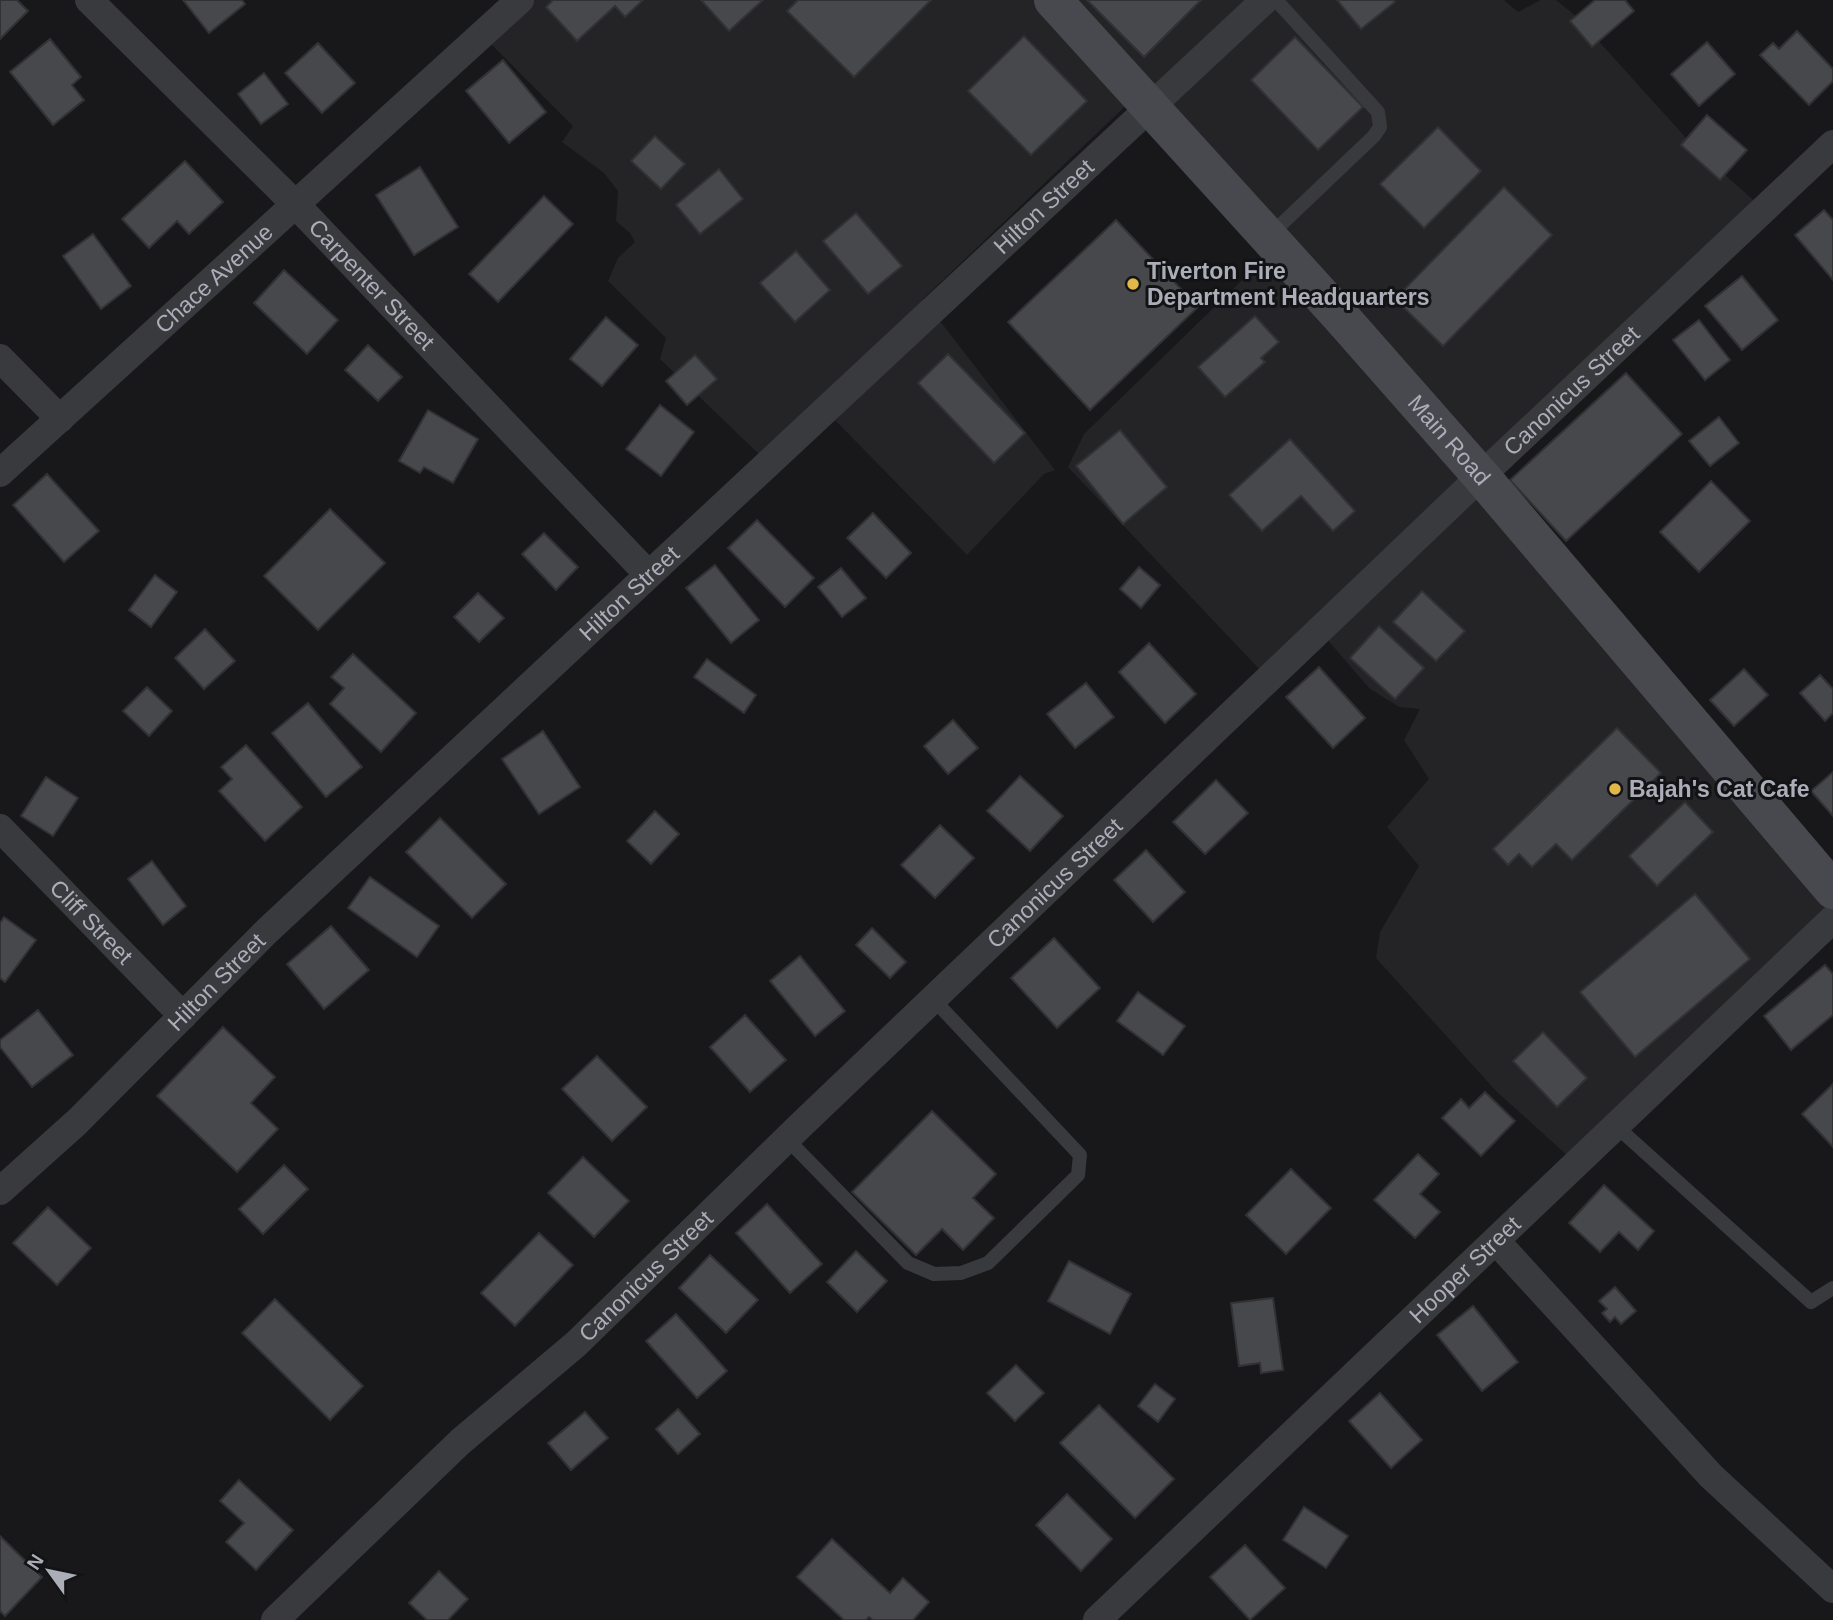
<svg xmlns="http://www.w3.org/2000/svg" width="1833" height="1620" font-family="Arial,sans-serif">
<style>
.built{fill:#242426}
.building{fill:#47484c;stroke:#323235;stroke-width:2}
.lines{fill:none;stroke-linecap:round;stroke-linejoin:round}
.lane{stroke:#393a3e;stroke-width:14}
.street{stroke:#393a3e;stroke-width:28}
.secondary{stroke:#47494e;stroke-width:38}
.poi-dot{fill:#e1b749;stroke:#131315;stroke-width:2.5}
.labels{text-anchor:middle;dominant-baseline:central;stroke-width:6;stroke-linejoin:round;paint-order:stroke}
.street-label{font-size:23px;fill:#abaeb8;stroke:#131315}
.poi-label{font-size:23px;font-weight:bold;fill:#abaeb8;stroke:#131315;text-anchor:start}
</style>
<rect width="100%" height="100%" fill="#18181a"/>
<!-- built -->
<polygon class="built" points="514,0 1504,0 1518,12 1541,0 1556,0 1577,17 1696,149 1760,206 1491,459 1833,908 1569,1157 1496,1091 1376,958 1380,932 1419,866 1387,827 1429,779 1404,740 1420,709 1399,707 1369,688 1319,630 1261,671 1068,467 1084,434 1276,247 1138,94 923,299 1055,470 1044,474 967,555 831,416 764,459 660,359 666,338 608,281 618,258 635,242 630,233 616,221 618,191 604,173 562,142 573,126 480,33"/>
<!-- building -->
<g class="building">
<polygon points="0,0 17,0 28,11 0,39"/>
<polygon points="183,0 242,0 245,4 209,33"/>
<polygon points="553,0 643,0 625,17 615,6 577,41 546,7"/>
<polygon points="701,0 763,0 729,31"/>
<polygon points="798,0 931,0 854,77 787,11"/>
<polygon points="1087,0 1201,0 1144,57"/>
<polygon points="1337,0 1393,0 1395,2 1361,29"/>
<polygon points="1595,0 1625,0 1634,11 1592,47 1570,21"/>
<polygon points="1797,31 1833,69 1833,81 1809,105 1760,55 1773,43 1779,49"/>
<polygon points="1024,36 1087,101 1031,155 968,91"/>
<polygon points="1295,37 1363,107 1318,150 1251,80"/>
<polygon points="50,39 81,77 72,85 84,100 53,125 10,72"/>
<polygon points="1707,42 1735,74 1699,106 1671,74"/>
<polygon points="318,43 355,83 322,113 285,73"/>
<polygon points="503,60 546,112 509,143 466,91"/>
<polygon points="264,73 288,104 261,124 238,94"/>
<polygon points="1707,115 1747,150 1720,180 1681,145"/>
<polygon points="1438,127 1481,171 1424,228 1380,184"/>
<polygon points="655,136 685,164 661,189 631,161"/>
<polygon points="185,161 223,202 189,234 177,221 149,248 122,219"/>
<polygon points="420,167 458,227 414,255 376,195"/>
<polygon points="719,169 743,199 700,234 676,205"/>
<polygon points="1504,187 1552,235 1443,346 1395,299"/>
<polygon points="544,196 573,224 498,302 469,274"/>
<polygon points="1824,210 1833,220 1833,280 1795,235"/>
<polygon points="856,213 902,266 868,294 823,241"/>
<polygon points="1116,220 1198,307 1090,410 1008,322"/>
<polygon points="93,234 131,286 101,309 63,256"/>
<polygon points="796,251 830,290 795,322 760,283"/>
<polygon points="284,270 338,320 307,354 254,303"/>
<polygon points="1742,276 1778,320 1742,350 1705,306"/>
<polygon points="1255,316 1279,342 1261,358 1265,362 1225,397 1198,367"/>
<polygon points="606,317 638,345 602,386 570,359"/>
<polygon points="1699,320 1730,360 1705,380 1673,340"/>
<polygon points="368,345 402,377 378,401 345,370"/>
<polygon points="948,354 1025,433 994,463 918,383"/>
<polygon points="695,355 717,379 687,405 666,381"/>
<polygon points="1626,373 1682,434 1566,541 1510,480"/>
<polygon points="660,405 694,432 661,476 626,449"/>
<polygon points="428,410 478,439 453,483 424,467 420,473 399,461"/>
<polygon points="1719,417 1739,443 1710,466 1689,441"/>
<polygon points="1120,430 1167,487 1123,524 1076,466"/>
<polygon points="1290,439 1355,511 1333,531 1301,496 1262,531 1229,495"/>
<polygon points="47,474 99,531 64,562 13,505"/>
<polygon points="1711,481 1750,521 1699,572 1660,532"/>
<polygon points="330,509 385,563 318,630 264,576"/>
<polygon points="873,513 911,553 886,578 847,538"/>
<polygon points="757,520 814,578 785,607 728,548"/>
<polygon points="544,533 578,567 556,590 522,554"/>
<polygon points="715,565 759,620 731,643 686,588"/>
<polygon points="1139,567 1160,585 1141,608 1120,589"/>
<polygon points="841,568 866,598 842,617 818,587"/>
<polygon points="155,575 177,592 151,627 129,610"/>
<polygon points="1422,591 1465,631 1436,661 1393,622"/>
<polygon points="478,593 504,618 479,642 454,617"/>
<polygon points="1379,626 1424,668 1395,699 1350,658"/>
<polygon points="205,629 235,661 204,689 175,658"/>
<polygon points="1149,643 1196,694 1165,723 1119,672"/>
<polygon points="353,654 416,713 381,752 330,704 344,688 331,677"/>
<polygon points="707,659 756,695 744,713 694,677"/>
<polygon points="1319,667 1365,718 1333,748 1286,697"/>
<polygon points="1744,669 1768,695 1734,726 1710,700"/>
<polygon points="1820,675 1833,689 1833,713 1825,721 1800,693"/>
<polygon points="1086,683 1114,717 1075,748 1047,714"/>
<polygon points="147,687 172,711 149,736 123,711"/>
<polygon points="308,703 362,767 326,797 272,733"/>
<polygon points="953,720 978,748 948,774 924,746"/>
<polygon points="1617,728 1661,773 1572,860 1556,844 1532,867 1519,854 1508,865 1493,849"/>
<polygon points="543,731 580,787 539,814 502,759"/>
<polygon points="246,745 302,807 265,841 219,791 232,779 221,767"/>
<polygon points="1833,772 1833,816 1811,791"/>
<polygon points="1020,776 1063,816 1030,851 987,811"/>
<polygon points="46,777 78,798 53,836 21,816"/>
<polygon points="1216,780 1248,813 1205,854 1173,822"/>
<polygon points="1685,802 1713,832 1657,886 1629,856"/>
<polygon points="655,811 679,834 651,864 627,841"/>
<polygon points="440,818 506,884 472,918 406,852"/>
<polygon points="940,825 974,858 935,898 901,865"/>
<polygon points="1146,850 1185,892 1153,922 1114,880"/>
<polygon points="152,861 186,906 163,925 128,879"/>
<polygon points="370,877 439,926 417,957 348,908"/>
<polygon points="1695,894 1750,959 1635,1057 1580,992"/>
<polygon points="4,917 36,940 5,982 0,978 0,923"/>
<polygon points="331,926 369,970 324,1009 287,964"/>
<polygon points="872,928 906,962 890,978 856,945"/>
<polygon points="1054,938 1100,988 1057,1028 1011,978"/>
<polygon points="800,956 845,1011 815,1036 770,981"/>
<polygon points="1825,965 1833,974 1833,1015 1791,1050 1764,1016"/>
<polygon points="1138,992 1185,1026 1163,1055 1117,1021"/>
<polygon points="38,1010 73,1055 32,1087 0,1047 0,1040"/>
<polygon points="745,1015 786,1060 750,1092 710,1047"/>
<polygon points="223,1027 275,1077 251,1103 278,1129 237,1172 157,1096"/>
<polygon points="1543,1032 1587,1078 1557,1107 1513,1061"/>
<polygon points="597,1056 647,1107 612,1141 562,1089"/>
<polygon points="1833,1084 1833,1147 1802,1114"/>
<polygon points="1485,1092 1515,1121 1481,1156 1442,1118 1461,1099 1469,1108"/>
<polygon points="932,1111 996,1174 973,1198 994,1218 963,1250 942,1229 916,1255 852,1192"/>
<polygon points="1418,1154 1439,1174 1420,1194 1440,1212 1415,1238 1374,1200"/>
<polygon points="583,1157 629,1201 594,1237 548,1193"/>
<polygon points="284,1165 308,1189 263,1234 239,1209"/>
<polygon points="1291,1169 1331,1208 1286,1254 1246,1215"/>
<polygon points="1604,1185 1654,1231 1638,1250 1619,1232 1600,1252 1569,1223"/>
<polygon points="767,1204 822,1264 790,1293 736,1233"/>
<polygon points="48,1207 91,1248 57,1285 13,1243"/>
<polygon points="539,1233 573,1265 515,1326 481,1293"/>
<polygon points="856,1251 887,1281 857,1312 827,1282"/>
<polygon points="710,1255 758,1300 726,1333 679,1288"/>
<polygon points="1069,1261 1131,1294 1110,1334 1048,1301"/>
<polygon points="1615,1287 1636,1311 1621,1324 1615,1317 1610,1322 1602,1313 1607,1309 1599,1301"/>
<polygon points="1273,1298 1283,1370 1261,1373 1260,1363 1239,1366 1231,1303"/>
<polygon points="275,1299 363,1386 330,1420 242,1333"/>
<polygon points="1473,1306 1518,1362 1482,1391 1437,1335"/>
<polygon points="676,1314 727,1371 697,1398 646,1341"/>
<polygon points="1016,1365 1044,1393 1015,1421 987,1393"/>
<polygon points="1155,1384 1175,1399 1158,1422 1138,1406"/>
<polygon points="1380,1393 1422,1440 1391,1468 1349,1421"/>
<polygon points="1099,1405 1174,1479 1135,1518 1060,1443"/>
<polygon points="678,1409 700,1434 678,1454 656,1429"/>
<polygon points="585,1412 608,1438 571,1470 548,1443"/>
<polygon points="239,1480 293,1530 256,1570 226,1542 244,1523 220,1501"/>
<polygon points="1067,1494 1112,1539 1081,1571 1036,1525"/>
<polygon points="1304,1507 1348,1536 1326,1568 1283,1540"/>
<polygon points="0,1536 42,1577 5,1616 0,1611"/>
<polygon points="832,1539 890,1593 903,1578 929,1602 913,1620 873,1620 869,1617 866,1620 844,1620 797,1577"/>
<polygon points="1245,1545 1285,1588 1250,1620 1210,1577"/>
<polygon points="439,1571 468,1599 448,1620 427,1620 409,1603"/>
</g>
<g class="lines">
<!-- lane -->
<g class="lane">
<polyline points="1269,236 1374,136 1380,127 1378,112 1276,0"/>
<polyline points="1616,1126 1811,1302 1833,1288"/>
<polyline points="787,1139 908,1263 934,1274 961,1273 988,1263 1078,1175 1080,1155 933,999"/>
</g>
<!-- street -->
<g class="street">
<path id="s1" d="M89 0 297 206 648 574"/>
<polyline points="0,358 60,419"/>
<path id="s2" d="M0 473 520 0"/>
<path id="s3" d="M0 828 183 1016"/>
<path id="s4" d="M0 1191 77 1122 267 931 1265 0"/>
<polyline points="1496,1241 1711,1476 1833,1589"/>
<path id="s5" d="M275 1620 460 1442 576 1344 802 1124 1481 476 1833 144"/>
<path id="s6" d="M1097 1620 1833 919"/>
</g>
<!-- secondary -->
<path class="secondary" id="s7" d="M1053 0 1341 317 1481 476 1833 890"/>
</g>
<!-- markers -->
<g class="poi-dot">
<circle cx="1133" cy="284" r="7"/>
<circle cx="1615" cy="789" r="7"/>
</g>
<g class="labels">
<!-- street labels -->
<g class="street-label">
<text stroke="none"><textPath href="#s4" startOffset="1435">Hilton Street</textPath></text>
<text stroke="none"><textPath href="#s2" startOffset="289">Chace Avenue</textPath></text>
<text stroke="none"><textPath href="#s1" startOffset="401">Carpenter Street</textPath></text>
<text stroke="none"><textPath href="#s5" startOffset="1787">Canonicus Street</textPath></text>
<text stroke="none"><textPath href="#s7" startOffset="592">Main Road</textPath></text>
<text stroke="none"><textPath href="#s4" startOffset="868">Hilton Street</textPath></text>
<text stroke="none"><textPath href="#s5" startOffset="1073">Canonicus Street</textPath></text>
<text stroke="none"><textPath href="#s3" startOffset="131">Cliff Street</textPath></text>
<text stroke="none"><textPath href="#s4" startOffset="301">Hilton Street</textPath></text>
<text stroke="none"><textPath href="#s6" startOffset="508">Hooper Street</textPath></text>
<text stroke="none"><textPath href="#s5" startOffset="506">Canonicus Street</textPath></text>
</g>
<!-- poi labels -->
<g class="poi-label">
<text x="1147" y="271">Tiverton Fire<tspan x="1147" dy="26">Department Headquarters</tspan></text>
<text x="1629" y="789">Bajah's Cat Cafe</text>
</g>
</g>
<!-- north arrow -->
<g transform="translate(49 1571) rotate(303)" stroke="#131315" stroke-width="5" paint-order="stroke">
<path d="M0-5L12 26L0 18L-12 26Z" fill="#abaeb8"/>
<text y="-10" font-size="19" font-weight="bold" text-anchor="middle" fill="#abaeb8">N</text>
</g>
</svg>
